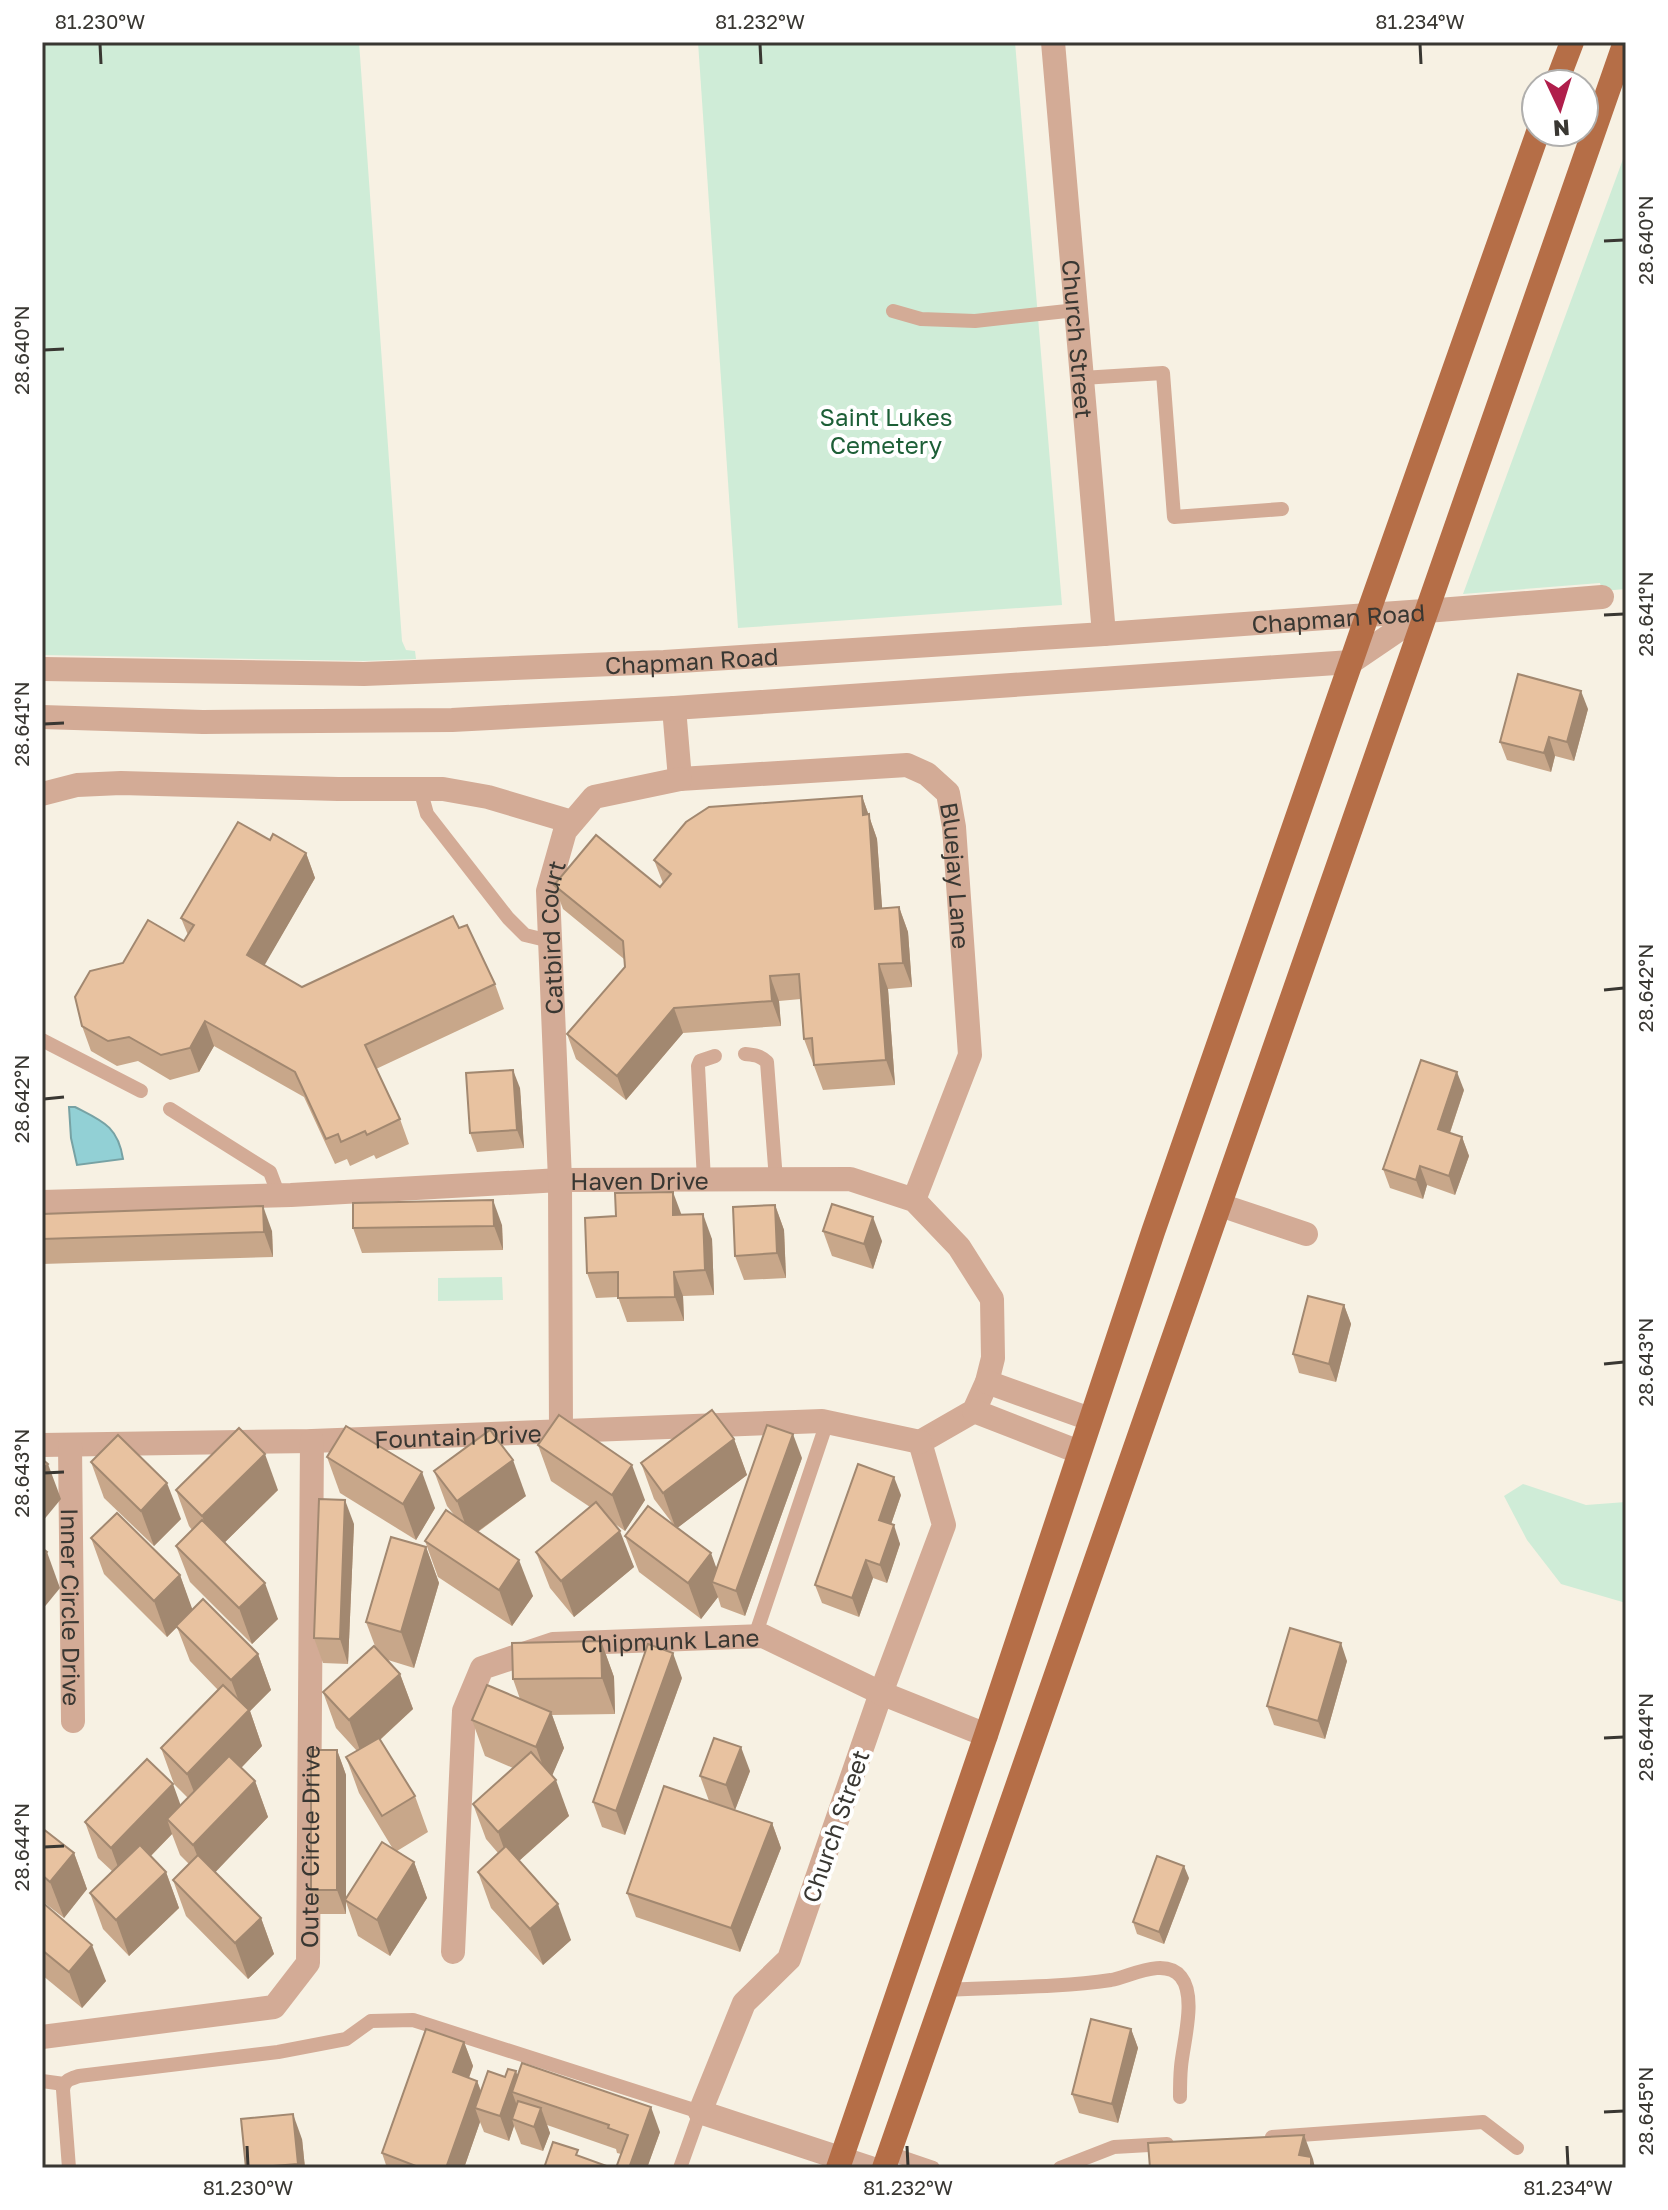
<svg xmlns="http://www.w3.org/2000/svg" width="1668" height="2210" font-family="'Golos Text',sans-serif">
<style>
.green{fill:#cfecd7}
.water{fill:#92d0d5;stroke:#77a2a4;stroke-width:2}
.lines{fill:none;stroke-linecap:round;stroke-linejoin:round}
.service{stroke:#d3ab96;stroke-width:14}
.minor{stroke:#d3ab96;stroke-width:24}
.tertiary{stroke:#d3ab96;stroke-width:24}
.primary{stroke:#b56e47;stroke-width:24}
.wall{fill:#c8a78a}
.shaded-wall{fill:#a28870}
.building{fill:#e8c2a0;stroke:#a28870;stroke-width:2}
.ticks{fill:none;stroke:#393732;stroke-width:3}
.labels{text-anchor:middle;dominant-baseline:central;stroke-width:8;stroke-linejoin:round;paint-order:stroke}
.street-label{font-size:24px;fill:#393732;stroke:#fff}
.park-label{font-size:24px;fill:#1d5f37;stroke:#fff}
.neatline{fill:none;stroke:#393732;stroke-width:3}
.ticks-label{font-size:20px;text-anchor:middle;fill:#393732}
</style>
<rect width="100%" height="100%" fill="#f7f1e3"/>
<!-- green -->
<g class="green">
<polygon points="42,42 359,42 402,641 406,650 415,651 416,659 364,661 42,655"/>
<polygon points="698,42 1015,42 1062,605 738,628"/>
<polygon points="1626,151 1626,589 1602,591 1600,583 1463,594"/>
<polygon points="502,1277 503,1300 438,1301 438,1278"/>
<polygon points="1523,1484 1586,1505 1626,1502 1626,1603 1561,1584 1527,1540 1504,1496"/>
</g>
<!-- water -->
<path class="water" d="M69 1107H75C102 1121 118 1126 123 1159L77 1165 71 1138Z"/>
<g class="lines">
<!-- service -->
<g class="service">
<polyline points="893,311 921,319 975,321 1076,310"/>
<polyline points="1082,378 1163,373 1174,517 1282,509"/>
<polyline points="420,789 427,814 508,918 525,935 550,941"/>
<polyline points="42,1040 141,1091"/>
<path d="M745 1054C754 1055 760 1055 767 1062L776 1180"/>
<polyline points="170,1109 270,1172 279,1196"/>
<polyline points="704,1180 698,1066 700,1061 715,1056"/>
<polyline points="755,1636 827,1422"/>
<path d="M946 1990C1001 1987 1057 1988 1111 1980 1131 1976 1165 1957 1181 1977 1197 1997 1183 2043 1181 2067 1180 2077 1180 2087 1180 2097"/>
<polyline points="42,2081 64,2084"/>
<polyline points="1272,2137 1483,2122 1517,2148"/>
<polyline points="889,2153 933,2168"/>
<path d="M69 2168 63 2090C64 2080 70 2079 79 2076L278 2052 346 2039 371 2021 413 2020 700 2112 680 2168"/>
<polyline points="1060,2168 1114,2147 1167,2144"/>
</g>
<!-- minor -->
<g class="minor">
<path id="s1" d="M1053 42 1104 634"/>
<polyline points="1426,611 1602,597"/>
<path id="s2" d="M674 708 680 779 907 765 927 774 948 793 954 827 970 1055 914 1200"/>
<polyline points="42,794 77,785 121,783 338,789 443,789 488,797 572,822"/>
<path id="s3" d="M42 1202 291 1195 560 1180 850 1179 914 1200 959 1247 992 1299 993 1358 987 1382 974 1411 920 1442 944 1525 881 1693 789 1959 744 2003 700 2112 870 2168"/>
<polyline points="1220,1205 1306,1234"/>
<polyline points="987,1382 1090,1419"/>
<polyline points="974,1411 1079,1452"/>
<path id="s4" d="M561 1431 560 1180 548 891 565 831 594 797 680 779"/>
<path id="s5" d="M42 1445 312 1441 822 1421 920 1442"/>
<path id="s6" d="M70 1445 73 1721"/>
<path id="s7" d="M453 1952 464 1711 482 1668 553 1644 763 1636 881 1693 986 1735"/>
<path id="s8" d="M42 2037 274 2007 308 1963 312 1441"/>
</g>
<!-- tertiary -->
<g class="tertiary">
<path id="s9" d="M42 669 364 674 664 662 1104 634 1424 611"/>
<polyline points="42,717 203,722 452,720 674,708 1351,662 1426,611"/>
</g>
<!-- primary -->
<g class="primary">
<polyline points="1556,84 1572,42"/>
<polyline points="838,2168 986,1735 1153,1232 1367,616 1538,132"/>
<polyline points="884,2168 1625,42"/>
</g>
</g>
<!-- wall -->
<g class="wall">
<polygon points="1588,709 1574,761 1555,756 1551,772 1507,760 1500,742"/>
<polygon points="862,796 877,839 882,908 899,907 908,932 912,987 888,989 895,1085 823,1090 804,1039 801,999 779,1001 781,1026 683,1033 626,1100 576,1059 567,1034 625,967 624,959 563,909 554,885 660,887 663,883 654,860"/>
<polygon points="270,840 306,853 315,878 264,965 302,987 459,928 495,984 504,1009 376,1069 400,1119 409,1144 376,1159 374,1155 350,1166 347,1159 335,1164 304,1097 214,1046 199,1072 170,1080 138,1061 117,1066 91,1051 82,1026 123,963 184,941 188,935 181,918"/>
<polygon points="520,1088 524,1148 477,1152 470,1133"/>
<polygon points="1464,1090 1450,1133 1462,1137 1469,1156 1455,1195 1427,1185 1423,1199 1390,1188 1383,1169"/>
<polygon points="775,1205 784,1230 786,1278 744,1280 735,1256"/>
<polygon points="42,1214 272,1231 273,1257 42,1264"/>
<polygon points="681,1215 712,1239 714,1295 683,1296 684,1321 627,1322 618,1297 596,1298 587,1273"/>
<polygon points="502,1225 503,1250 362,1253 353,1228"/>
<polygon points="823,1231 882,1241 873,1269 832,1256"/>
<polygon points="1344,1305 1351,1324 1336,1382 1299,1373 1293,1354"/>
<polygon points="734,1439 747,1475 677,1528 717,1569 802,1458 745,1616 721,1607 718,1597 701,1619 639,1572 625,1536 673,1524 654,1499 641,1463"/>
<polygon points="538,1445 645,1500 625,1531 615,1524 634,1567 574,1617 550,1588 536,1552 590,1507 551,1481"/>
<polygon points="327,1457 435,1508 416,1540 340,1493"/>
<polygon points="91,1462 181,1519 154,1546 104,1498"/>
<polygon points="434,1471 526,1496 478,1532 533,1596 512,1626 438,1577 425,1541 455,1516 447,1506"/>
<polygon points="176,1490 278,1490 225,1542 278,1619 252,1644 190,1582 176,1546 192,1530 189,1526"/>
<polygon points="901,1495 891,1524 900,1544 887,1583 873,1578 859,1617 822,1603 815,1585"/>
<polygon points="354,1524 348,1664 323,1663 314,1638"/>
<polygon points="91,1538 180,1575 192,1610 258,1654 271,1690 250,1711 262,1746 241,1768 255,1781 268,1817 215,1872 261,1918 274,1954 248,1979 186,1916 173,1880 189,1864 180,1855 172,1834 151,1856 166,1872 179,1908 129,1956 103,1929 90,1893 112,1871 98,1858 85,1822 181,1805 188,1798 174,1784 161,1748 218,1690 190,1661 177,1627 167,1637 104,1574"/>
<polygon points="426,1547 439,1583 414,1668 388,1660 400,1674 413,1709 380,1740 415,1796 428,1832 397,1851 414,1862 427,1898 390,1956 358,1936 346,1902 346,1914 320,1914 311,1890 337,1750 346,1775 346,1899 393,1849 359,1793 346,1757 357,1751 336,1728 323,1692 375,1646 366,1622"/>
<polygon points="601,1641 614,1677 615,1714 552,1715 564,1748 552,1775 569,1816 519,1861 571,1940 543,1965 491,1908 478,1872 498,1853 486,1839 473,1804 513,1768 485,1756 472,1720 520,1699 513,1679"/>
<polygon points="1347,1661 1325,1739 1274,1725 1267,1706"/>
<polygon points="682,1678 625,1835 602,1827 593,1802"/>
<polygon points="750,1771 735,1810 709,1801 700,1776"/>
<polygon points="772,1823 781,1848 740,1952 636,1917 627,1893"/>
<polygon points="42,1828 74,1853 87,1889 64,1918 42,1901"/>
<polygon points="1189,1878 1164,1944 1137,1934 1133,1922"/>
<polygon points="42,1902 106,1981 82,2008 42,1975"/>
<polygon points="1131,2029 1138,2048 1118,2123 1079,2113 1072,2094"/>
<polygon points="464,2042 473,2066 469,2078 477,2081 481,2091 505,2077 518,2077 660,2132 647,2168 616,2168 621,2154 617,2153 616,2149 547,2125 550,2133 543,2151 521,2144 514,2126 509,2141 484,2132 480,2122 464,2168 387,2168 382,2153"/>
<polygon points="302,2139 305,2168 246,2168"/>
</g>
<!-- shaded-wall -->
<g class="shaded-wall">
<polygon points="1581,691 1588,709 1574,761 1567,742"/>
<polygon points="1549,737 1555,756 1551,772 1544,753"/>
<polygon points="862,796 877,839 884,933 875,909"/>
<polygon points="306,853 315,878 256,980 247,955"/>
<polygon points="899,907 908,932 912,987 903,963"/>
<polygon points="879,964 888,989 895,1085 886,1060"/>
<polygon points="770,976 779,1001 781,1026 772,1001"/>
<polygon points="674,1008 683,1033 626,1100 617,1076"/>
<polygon points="205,1021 214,1046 199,1072 190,1048"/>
<polygon points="513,1070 520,1088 524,1148 517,1130"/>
<polygon points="1457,1072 1464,1090 1445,1147 1438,1129"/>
<polygon points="1462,1137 1469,1156 1455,1195 1449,1176"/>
<polygon points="1420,1166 1427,1185 1423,1199 1416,1180"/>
<polygon points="673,1192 682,1216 673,1215"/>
<polygon points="493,1200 502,1225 503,1250 494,1226"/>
<polygon points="775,1205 784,1230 786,1278 777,1253"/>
<polygon points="263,1206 272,1231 273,1257 264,1232"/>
<polygon points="703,1214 712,1239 714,1295 705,1270"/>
<polygon points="873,1217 882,1241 873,1269 864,1244"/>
<polygon points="674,1272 683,1296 684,1321 675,1297"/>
<polygon points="1344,1305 1351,1324 1336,1382 1329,1364"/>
<polygon points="793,1434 802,1458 745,1616 736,1591"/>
<polygon points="734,1439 747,1475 676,1529 663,1493"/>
<polygon points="265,1454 278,1490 215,1552 202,1516"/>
<polygon points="513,1460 526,1496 470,1537 457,1501"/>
<polygon points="48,1464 61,1499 42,1522 42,1470"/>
<polygon points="632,1465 645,1500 625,1531 612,1495"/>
<polygon points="422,1472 435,1508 416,1540 403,1504"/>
<polygon points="894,1477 901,1495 886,1539 879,1520"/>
<polygon points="167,1483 181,1519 154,1546 141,1511"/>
<polygon points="345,1500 354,1524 348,1664 340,1639"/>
<polygon points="894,1525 900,1544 887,1583 880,1565"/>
<polygon points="620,1531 634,1567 574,1617 561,1581"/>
<polygon points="426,1547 439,1583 414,1668 401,1632"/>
<polygon points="47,1552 60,1588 42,1610 42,1558"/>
<polygon points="711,1553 723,1586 712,1582 718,1597 701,1619 688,1583"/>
<polygon points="519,1560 533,1596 512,1626 499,1590"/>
<polygon points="866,1560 873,1578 859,1617 852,1598"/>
<polygon points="180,1575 193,1611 167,1637 154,1601"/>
<polygon points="265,1583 278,1619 252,1644 239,1608"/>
<polygon points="601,1641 614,1677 615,1714 602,1678"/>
<polygon points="1341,1643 1347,1661 1325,1739 1318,1721"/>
<polygon points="673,1653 682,1678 625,1835 616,1811"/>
<polygon points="258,1654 271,1690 250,1711 262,1746 201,1810 187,1774 244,1715 231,1680"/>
<polygon points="400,1674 413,1709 362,1756 349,1720"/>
<polygon points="551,1712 564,1748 549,1783 536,1747"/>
<polygon points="741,1747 750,1771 735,1810 726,1785"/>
<polygon points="337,1750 346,1775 346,1914 337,1890"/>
<polygon points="556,1780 569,1816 511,1868 498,1832"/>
<polygon points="255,1781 268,1817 207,1881 193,1845"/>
<polygon points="173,1784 186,1820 167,1819 172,1834 124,1883 111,1848"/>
<polygon points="772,1823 781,1848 740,1952 731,1928"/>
<polygon points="74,1853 87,1889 64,1918 50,1882"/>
<polygon points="414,1862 427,1898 390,1956 377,1920"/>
<polygon points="1184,1866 1189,1878 1164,1944 1159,1932"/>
<polygon points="166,1872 179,1908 129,1956 116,1920"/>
<polygon points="558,1904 571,1940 543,1965 530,1929"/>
<polygon points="261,1918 274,1954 248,1979 235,1943"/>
<polygon points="92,1945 106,1981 82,2008 69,1972"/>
<polygon points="1131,2029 1138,2048 1118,2123 1112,2104"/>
<polygon points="464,2042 473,2066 462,2097 453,2072"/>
<polygon points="516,2071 524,2096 512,2092 519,2111 512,2119 514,2126 509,2141 500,2116"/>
<polygon points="477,2081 486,2105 475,2108 480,2122 464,2168 446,2168"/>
<polygon points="651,2107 660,2132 647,2168 629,2168"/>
<polygon points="541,2108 550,2133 543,2151 534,2127"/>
<polygon points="293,2114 302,2139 305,2168 299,2168 298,2164"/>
<polygon points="1304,2135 1313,2159 1315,2168 1311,2168 1299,2155"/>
</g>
<!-- building -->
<g class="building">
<polygon points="1518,674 1581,691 1567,742 1549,737 1544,753 1500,742"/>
<polygon points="862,796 863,815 869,814 875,909 899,907 903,963 879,964 886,1060 814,1065 812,1038 804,1039 799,974 770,976 772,1001 674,1008 617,1076 567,1034 625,967 623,941 554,885 596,835 660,887 671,874 654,860 686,822 709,807"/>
<polygon points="238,822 270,840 273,834 306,853 247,955 302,987 453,916 459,928 467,925 495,984 365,1045 400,1119 367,1135 365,1131 341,1142 338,1134 326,1139 295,1072 205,1021 190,1048 161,1055 129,1037 108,1041 82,1026 75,997 90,971 123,963 148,920 184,941 194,925 181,918"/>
<polygon points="1421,1060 1457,1072 1438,1129 1462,1137 1449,1176 1420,1166 1416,1180 1383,1169"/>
<polygon points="513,1070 517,1130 470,1133 466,1073"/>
<polygon points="673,1192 673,1215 703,1214 705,1270 674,1272 675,1297 618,1298 618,1272 587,1273 585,1218 616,1216 615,1193"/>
<polygon points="493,1200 494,1226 353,1228 353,1203"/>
<polygon points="832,1204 873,1217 864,1244 823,1231"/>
<polygon points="775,1205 777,1253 735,1256 733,1207"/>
<polygon points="263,1206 264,1232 42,1239 42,1214"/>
<polygon points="1308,1296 1344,1305 1329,1364 1293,1354"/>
<polygon points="712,1410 734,1439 663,1493 641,1463"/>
<polygon points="559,1415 632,1465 612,1495 538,1445"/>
<polygon points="767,1425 793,1434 736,1591 712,1582"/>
<polygon points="346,1426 422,1472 403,1504 327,1457"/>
<polygon points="239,1428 265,1454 202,1516 176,1490"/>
<polygon points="490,1430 513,1460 457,1501 434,1471"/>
<polygon points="118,1435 167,1483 141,1511 91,1462"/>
<polygon points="42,1459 48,1464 42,1470"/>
<polygon points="858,1464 894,1477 879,1520 894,1525 880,1565 866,1560 852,1598 815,1585"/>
<polygon points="319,1499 345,1500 340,1639 314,1638"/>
<polygon points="596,1502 620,1531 561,1581 536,1552"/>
<polygon points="648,1506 711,1553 688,1583 625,1536"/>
<polygon points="446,1510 519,1560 499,1590 425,1541"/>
<polygon points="117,1513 180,1575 154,1601 91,1538"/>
<polygon points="202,1520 265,1583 239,1608 176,1546"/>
<polygon points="391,1537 426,1547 401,1632 366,1622"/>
<polygon points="42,1548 47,1552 42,1558"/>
<polygon points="203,1599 258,1654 231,1680 176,1626"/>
<polygon points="1290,1628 1341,1643 1318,1721 1267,1706"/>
<polygon points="601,1641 602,1678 513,1679 512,1643"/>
<polygon points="648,1644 673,1653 616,1811 593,1802"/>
<polygon points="374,1646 400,1674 349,1720 323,1692"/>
<polygon points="223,1685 249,1710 187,1774 161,1748"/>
<polygon points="487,1685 551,1712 536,1747 472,1720"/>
<polygon points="379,1738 415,1796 382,1816 346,1757"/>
<polygon points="714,1738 741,1747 726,1785 700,1776"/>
<rect x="311" y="1750" width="26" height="140"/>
<polygon points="531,1752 556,1780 498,1832 473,1804"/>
<polygon points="229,1756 255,1781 193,1845 167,1819"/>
<polygon points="147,1759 173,1784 111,1848 85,1822"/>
<polygon points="664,1786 772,1823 731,1928 627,1893"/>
<polygon points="42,1828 74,1853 50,1882 42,1875"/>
<polygon points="382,1842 414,1862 377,1920 345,1900"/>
<polygon points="140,1845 166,1872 116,1920 90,1893"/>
<polygon points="506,1846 558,1904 530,1929 478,1872"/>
<polygon points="198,1855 261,1918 235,1943 173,1880"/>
<polygon points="1157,1856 1184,1866 1159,1932 1133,1922"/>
<polygon points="42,1902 92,1945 69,1972 42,1950"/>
<polygon points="1091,2019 1131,2029 1112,2104 1072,2094"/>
<polygon points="426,2029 464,2042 453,2072 477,2081 446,2168 421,2168 382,2153"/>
<polygon points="522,2063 651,2107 629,2168 616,2168 628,2135 608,2128 609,2125 512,2092"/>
<polygon points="508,2069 516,2071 500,2116 475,2108 488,2071 505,2077"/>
<polygon points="518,2101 541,2108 534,2127 512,2119"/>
<polygon points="293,2114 298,2164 246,2168 241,2119"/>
<polygon points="1304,2135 1299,2155 1311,2157 1311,2168 1150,2168 1148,2143"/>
<polygon points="553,2142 578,2150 576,2155 612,2168 544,2168"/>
</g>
<!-- ticks -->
<path class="ticks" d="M100 44 101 64M760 44 761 64M1420 44 1421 64M1604 241 1624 240M44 350 64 349M1604 615 1624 614M44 724 64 723M1604 990 1624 988M44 1099 64 1097M1604 1364 1624 1362M44 1473 64 1472M1604 1738 1624 1737M44 1847 64 1846M1604 2112 1624 2111M247 2146 248 2166M907 2146 908 2166M1567 2146 1568 2166"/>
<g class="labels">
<!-- street labels -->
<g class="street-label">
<text stroke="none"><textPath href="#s1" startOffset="298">Church Street</textPath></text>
<text stroke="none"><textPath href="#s9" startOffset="1298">Chapman Road</textPath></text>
<text stroke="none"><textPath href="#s9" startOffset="650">Chapman Road</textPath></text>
<text stroke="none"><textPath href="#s2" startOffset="432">Bluejay Lane</textPath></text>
<text stroke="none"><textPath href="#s4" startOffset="494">Catbird Court</textPath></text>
<text stroke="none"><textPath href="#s3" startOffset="598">Haven Drive</textPath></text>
<text stroke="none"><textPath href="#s5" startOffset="416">Fountain Drive</textPath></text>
<text stroke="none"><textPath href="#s6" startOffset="162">Inner Circle Drive</textPath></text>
<text stroke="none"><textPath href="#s7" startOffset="480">Chipmunk Lane</textPath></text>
<text transform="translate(835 1826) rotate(-71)">Church Street</text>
<text stroke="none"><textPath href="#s8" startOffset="406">Outer Circle Drive</textPath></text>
</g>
<!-- park labels -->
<g class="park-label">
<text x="886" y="416">Saint Lukes<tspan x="886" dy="28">Cemetery</tspan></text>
</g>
</g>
<!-- border -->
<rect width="1668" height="2210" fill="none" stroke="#ffffff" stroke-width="88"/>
<!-- north arrow -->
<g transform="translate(1560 108) rotate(176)"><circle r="38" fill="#ffffff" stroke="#b0afad" stroke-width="2"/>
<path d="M0-6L14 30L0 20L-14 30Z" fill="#b01e4b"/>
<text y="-12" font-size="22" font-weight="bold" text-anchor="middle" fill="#393732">N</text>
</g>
<rect x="44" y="44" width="1580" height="2122" class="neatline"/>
<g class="ticks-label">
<text x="100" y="29">81.230°W</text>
<text x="760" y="29">81.232°W</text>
<text x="1420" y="29">81.234°W</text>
<text transform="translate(1646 240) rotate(-90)" y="7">28.640°N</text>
<text transform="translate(22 350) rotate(-90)" y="7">28.640°N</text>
<text transform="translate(1646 614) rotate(-90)" y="7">28.641°N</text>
<text transform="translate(22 724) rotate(-90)" y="7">28.641°N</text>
<text transform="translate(1646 988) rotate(-90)" y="7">28.642°N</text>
<text transform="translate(22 1099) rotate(-90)" y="7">28.642°N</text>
<text transform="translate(1646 1362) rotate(-90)" y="7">28.643°N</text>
<text transform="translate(22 1473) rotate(-90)" y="7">28.643°N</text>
<text transform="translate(1646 1737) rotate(-90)" y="7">28.644°N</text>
<text transform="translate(22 1847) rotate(-90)" y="7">28.644°N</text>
<text transform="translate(1646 2111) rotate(-90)" y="7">28.645°N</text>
<text x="248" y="2195">81.230°W</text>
<text x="908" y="2195">81.232°W</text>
<text x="1568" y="2195">81.234°W</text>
</g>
</svg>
